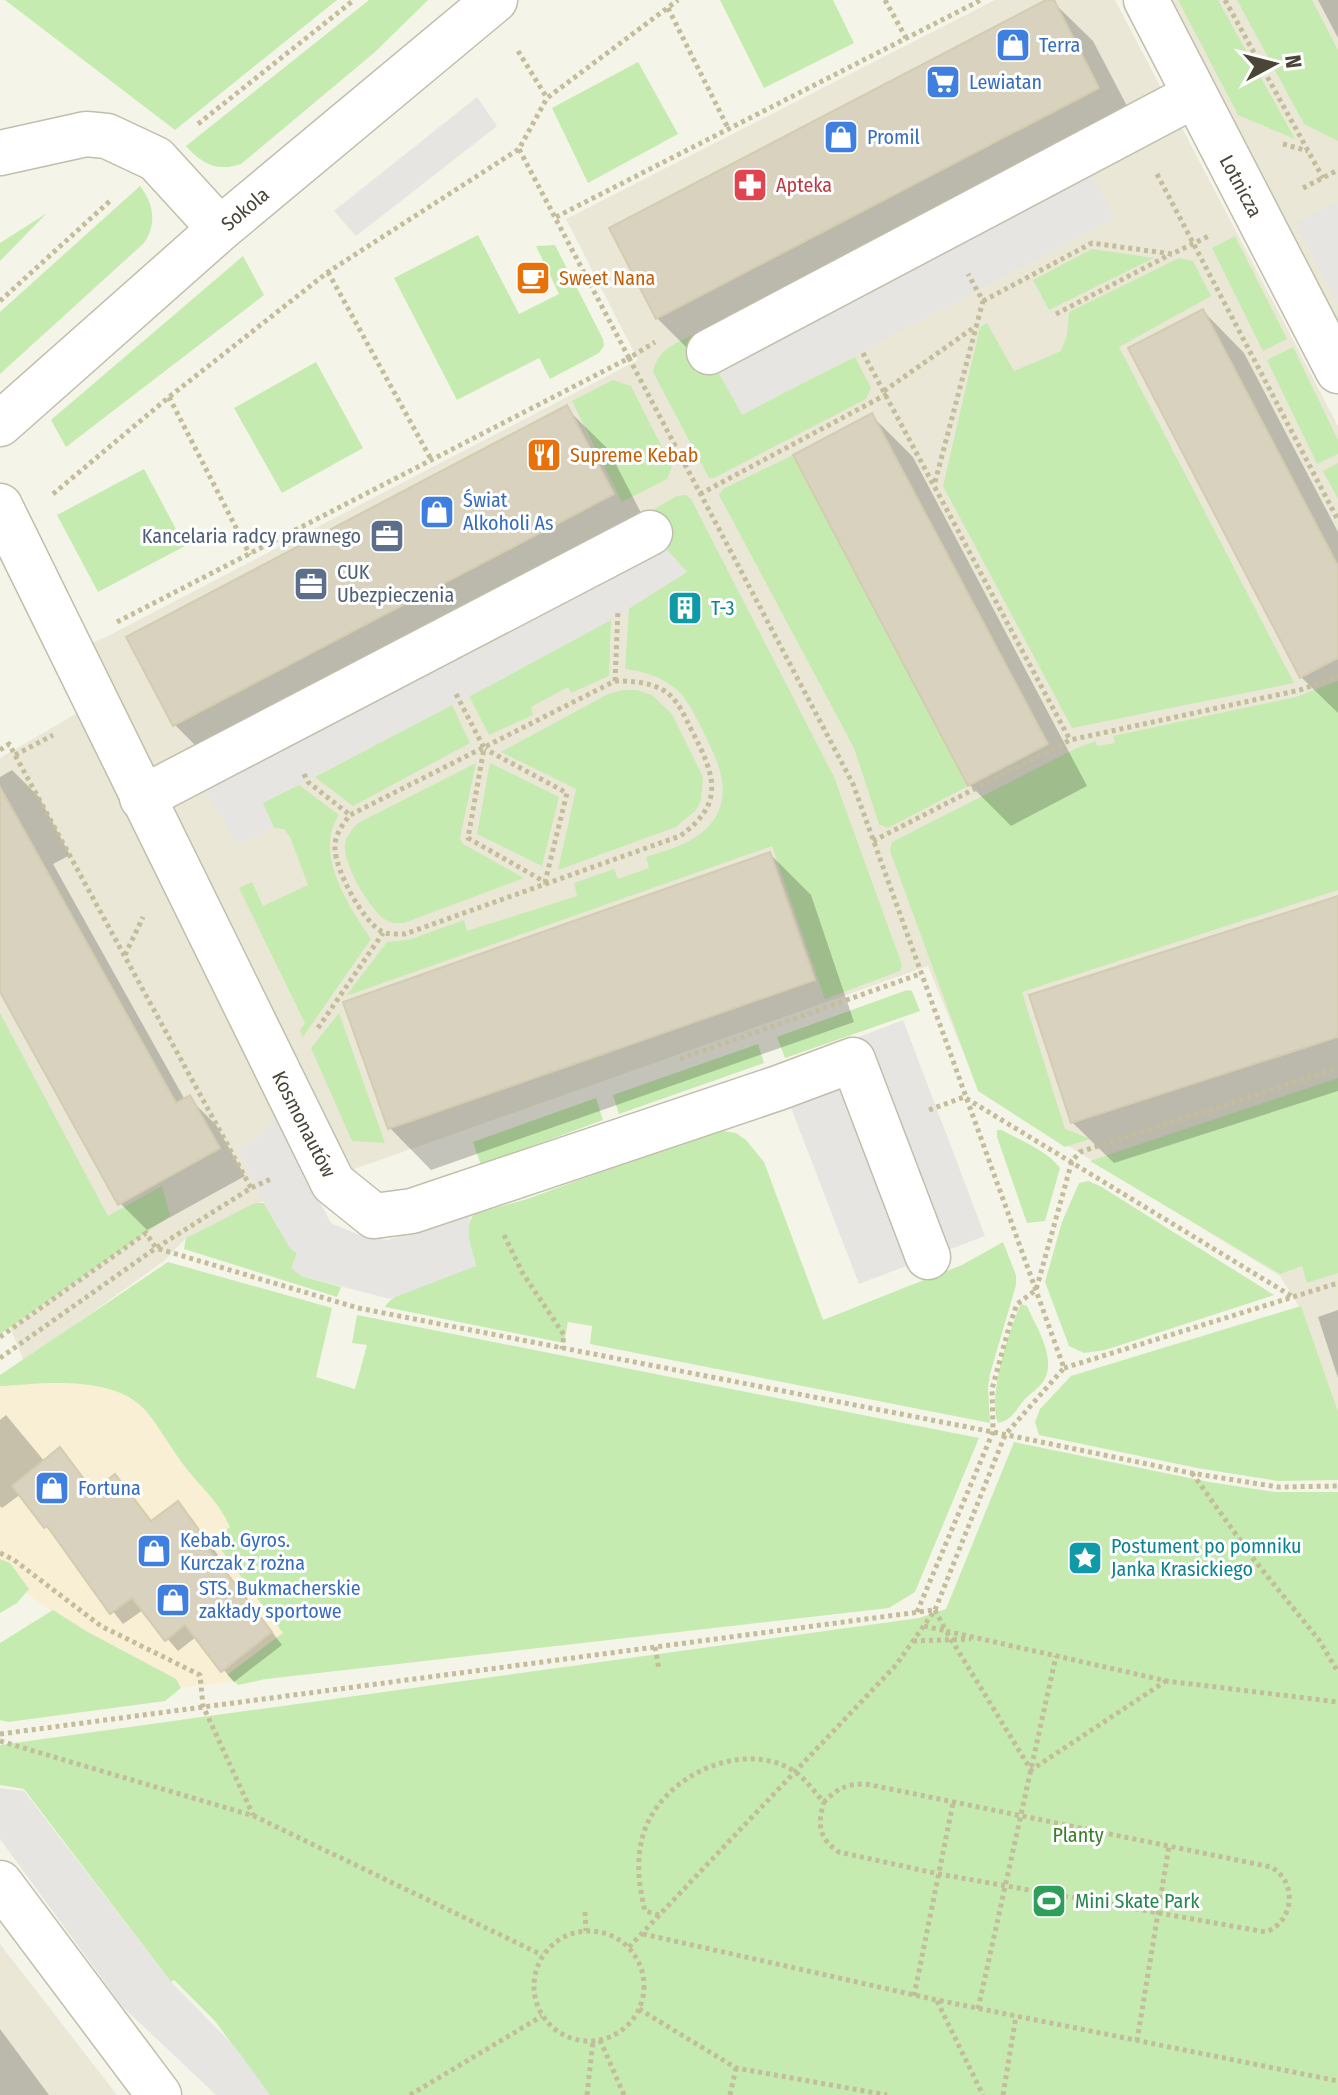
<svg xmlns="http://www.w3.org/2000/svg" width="1338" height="2095" font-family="'Fira Sans Condensed',sans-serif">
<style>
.residential{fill:#eae7d7}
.commercial{fill:#f8efd4}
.green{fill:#c6ebb0}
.parking{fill:#e7e5e1}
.shadow{fill:#0003}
.building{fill:#d8d2be;stroke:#d3ccb0;stroke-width:2}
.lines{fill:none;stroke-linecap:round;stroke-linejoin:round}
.minor-casing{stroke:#c1beab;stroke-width:47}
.path{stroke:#c4bd9b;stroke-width:5;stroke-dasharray:4 4;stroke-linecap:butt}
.minor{stroke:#fff;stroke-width:44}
.labels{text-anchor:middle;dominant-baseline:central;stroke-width:6;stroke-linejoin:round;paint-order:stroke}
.shop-label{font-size:20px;fill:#366cbe;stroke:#fff;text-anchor:start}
.health-label{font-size:20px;fill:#be3a42;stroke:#fff;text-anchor:start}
.street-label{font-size:20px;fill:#4a4637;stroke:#fff}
.food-label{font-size:20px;fill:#c56008;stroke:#fff;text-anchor:start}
.service-label{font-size:20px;fill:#4e5e75;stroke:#fff;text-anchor:end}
.culture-label{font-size:20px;fill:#0d838f;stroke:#fff;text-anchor:start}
.park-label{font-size:20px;fill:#387f26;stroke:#fff}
.leisure-label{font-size:20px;fill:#27864d;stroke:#fff;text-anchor:start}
</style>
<rect width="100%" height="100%" fill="#f5f4e9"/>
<!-- residential -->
<g class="residential">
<polygon points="995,0 1115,0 1338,426 1338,1417 1300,1308 1280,1276 979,1091 928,966 250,1206 186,1238 164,1261 24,1361 0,1303 0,758 103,698 77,649 108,636 638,360 566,219"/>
<polygon points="1159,0 1338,0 1338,342"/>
<polygon points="0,1944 117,2095 0,2095"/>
</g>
<!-- commercial -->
<polygon class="commercial" points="0,1378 134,1382 244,1526 319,1672 178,1688 84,1635 24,1591 0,1562"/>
<!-- green -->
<g class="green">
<polygon points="5,0 337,0 175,130"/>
<path d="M369 0H428L375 52 241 164C217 172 202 164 186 146Z"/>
<polygon points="720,0 833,0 854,43 764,88"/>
<polygon points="1178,0 1218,0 1295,139 1238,115"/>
<polygon points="1237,0 1312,0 1338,50 1338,141 1304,124"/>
<polygon points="638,62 678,134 588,183 552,108"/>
<path d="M140 186C154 204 157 224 144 243L0 374V312Z"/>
<polygon points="47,213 0,261 0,243"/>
<polygon points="478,235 519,314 559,294 536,246 555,245 603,339 604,346 599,353 550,379 539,358 457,400 394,278"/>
<polygon points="1235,236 1287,339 1263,351 1212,248"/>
<polygon points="1092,249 1154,258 1049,310 1033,280"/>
<polygon points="243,256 264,295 66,447 51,420"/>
<polygon points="1179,258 1193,261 1211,296 1119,347 1294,683 1072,728 943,486 980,327 987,323 1014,371 1061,351 1067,335 1069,312"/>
<path d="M696 333 742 414 855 357 871 388 866 399 714 478H709L653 372C658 348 676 344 696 333Z"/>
<polygon points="1293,347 1338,440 1338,454 1317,464 1267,360"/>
<polygon points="316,362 363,448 282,493 234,408"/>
<polygon points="613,380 631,386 672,467 667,479 622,502 572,401"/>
<polygon points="793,455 968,786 888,828 879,824 854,748 719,495 723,489"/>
<polygon points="1338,463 1338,499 1323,471"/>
<polygon points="144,469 185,546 98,592 57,515"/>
<path d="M686 495 691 499 834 777 902 965 900 971 825 999 772 846 346 996 387 942 408 940 464 920 467 931 577 896 574 883 614 869 618 879 649 868 646 857C670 849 700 842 715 818 734 787 714 754 700 725 693 712 687 698 676 689 660 676 645 672 625 669L629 608 646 597 656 537 641 517 677 496Z"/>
<polygon points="611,620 609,676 571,693 568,687 531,707 533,715 489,735 469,696"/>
<polygon points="1338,681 1338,890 1022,992 1065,1129 1090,1139 1065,1147 978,1091 890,851 892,842 1079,747 1095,741 1097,746 1115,743 1113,736 1296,697"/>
<polygon points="622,690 637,690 652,695 672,714 703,777 701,800 696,810 676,827 558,870 576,789 501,752 608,694"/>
<polygon points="452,705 470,743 353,806 315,777"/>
<path d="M476 763 460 838 463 844 524 878 404 923C397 923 392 924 386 920 370 911 342 862 345 844 346 836 353 828 358 823Z"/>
<polygon points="490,763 559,797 542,866 477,834"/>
<path d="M299 785 339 815C313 854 349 906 371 939L303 1037 300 1030 305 1023 239 888 252 882 263 906 308 885 290 837 284 829 274 828 262 803Z"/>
<polygon points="907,990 912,991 920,1011 785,1058 777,1037"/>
<polygon points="0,1013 108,1216 162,1186 170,1216 0,1334"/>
<polygon points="339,1013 385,1143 352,1141 311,1048"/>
<polygon points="758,1044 764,1063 619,1114 613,1095"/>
<polygon points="1338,1078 1338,1273 1307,1283 1302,1266 1280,1274 1090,1161"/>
<polygon points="596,1098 603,1120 481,1165 473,1142"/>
<path d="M997 1130H1002C1021 1141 1047 1150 1060 1168L1045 1221 1027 1223 997 1137Z"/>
<path d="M725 1131 736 1133 746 1140 764 1162 823 1320 962 1265 1003 1242 1016 1275V1285L990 1374 988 1388 990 1423 590 1344 592 1326 568 1322 564 1343 385 1307C395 1288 454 1273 476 1266 472 1248 462 1230 474 1214L527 1199 710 1132Z"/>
<polygon points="1088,1181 1100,1186 1274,1295 1105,1350 1084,1353 1069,1346 1045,1282 1062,1222 1079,1183"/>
<polygon points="255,1203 264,1203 290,1248 297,1253 301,1276 341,1287 337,1297 184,1249 186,1238"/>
<path d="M168 1262 332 1308 316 1377 355 1389 367 1345 352 1343 357 1315 979 1438 915 1592 889 1608 266 1679 238 1685 227 1675 283 1633 214 1540 230 1527C217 1499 203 1490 186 1468 172 1450 161 1430 147 1412 116 1374 44 1383 0 1386V1375Z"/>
<path d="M1021 1304 1027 1306C1036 1327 1058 1359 1043 1382 1038 1389 1031 1393 1025 1399 1016 1409 1013 1420 998 1423 987 1398 1009 1329 1021 1304Z"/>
<polygon points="1301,1306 1338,1412 1338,1480 1278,1481 1197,1468 1039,1435 1035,1422 1040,1409 1071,1376"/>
<polygon points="1014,1442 1209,1482 1275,1492 1338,1492 1338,2095 269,2095 215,2021 174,1980 171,1982 24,1789 0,1785 0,1745 919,1618 946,1609"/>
<polygon points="0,1559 10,1563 29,1589 17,1603 0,1613"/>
<polygon points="53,1610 86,1631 176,1679 181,1688 165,1701 8,1722 0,1720 0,1643"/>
</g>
<!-- parking -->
<g class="parking">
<polygon points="477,97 497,126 356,236 334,211"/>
<polygon points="1082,155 1114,218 742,415 709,352"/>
<polygon points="1338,201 1338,304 1296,223"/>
<polygon points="656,537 687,572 611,620 493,684 263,803 274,828 237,845 203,786"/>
<polygon points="903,1020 985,1236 859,1284 776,1069"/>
<polygon points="275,1118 331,1223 357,1234 387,1240 474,1214 470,1218 468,1236 476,1266 390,1299 301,1276 291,1268 297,1253 290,1248 264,1203 239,1150 259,1137"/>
<polygon points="0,1788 24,1791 171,1982 235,2047 270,2095 216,2095 122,2006 0,1839"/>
</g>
<!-- shadow -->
<g class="shadow">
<polygon points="1051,0 1093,41 1139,129 698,359 657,318"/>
<polygon points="1318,0 1338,0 1338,38"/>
<polygon points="1203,311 1244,353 1338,532 1338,713 1301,677"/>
<polygon points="566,408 608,449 653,536 216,766 175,725"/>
<polygon points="872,416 913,457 1087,786 1011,826 970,785"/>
<polygon points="12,770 39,797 70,855 53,864 185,1100 189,1098 216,1125 245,1176 147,1230 120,1203 0,988 0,777"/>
<polygon points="770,854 811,895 854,1022 431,1170 390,1128 346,1003"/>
<polygon points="1338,898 1338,1091 1114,1163 1072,1122"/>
<polygon points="1338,1310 1338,1378 1318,1317"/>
<polygon points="6,1415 45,1462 60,1450 94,1492 115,1477 153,1523 178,1504 190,1516 218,1555 215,1557 282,1645 234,1682 196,1637 178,1651 143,1610 123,1624 21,1494 2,1508 0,1506 0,1420"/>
<polygon points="0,2029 49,2095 0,2095"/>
</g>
<!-- building -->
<g class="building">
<polygon points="1046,0 1054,0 1099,88 656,319 609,228"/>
<polygon points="1203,309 1338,566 1338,658 1300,678 1128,348"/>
<polygon points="567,405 614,494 173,726 126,637"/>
<polygon points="872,413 1048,744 968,786 793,455"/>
<polygon points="0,787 176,1103 190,1095 220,1148 118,1205 0,992"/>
<polygon points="770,852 815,980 388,1129 343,1002"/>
<polygon points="1338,896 1338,1037 1071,1123 1029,995"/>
<polygon points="60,1447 93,1491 115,1474 151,1521 178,1501 208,1543 205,1545 272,1632 221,1672 185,1625 165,1641 132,1598 110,1614 47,1526 44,1528 12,1486"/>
</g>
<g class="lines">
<!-- minor casing -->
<g class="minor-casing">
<g id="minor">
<polyline points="1146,0 1338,371"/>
<polyline points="0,153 86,134 107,136 156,159 220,229"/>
<polyline points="709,352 1193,96"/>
<polyline points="0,424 220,229 495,0"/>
<polyline points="0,506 333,1183 374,1216 412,1211 778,1088 853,1060 928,1257"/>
<polyline points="142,798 650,533"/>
<polyline points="0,1883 159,2095"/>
</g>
</g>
<!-- path -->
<g class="path">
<polyline points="885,0 906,38"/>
<polyline points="1225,0 1323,178"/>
<polyline points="668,8 728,128"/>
<polyline points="518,51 547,98"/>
<polyline points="198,124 354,0"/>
<polyline points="1283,144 1308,151"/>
<polyline points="1157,174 1338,520"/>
<polyline points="1303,188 1338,170"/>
<polyline points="556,217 981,0"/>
<polyline points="328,272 432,461"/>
<polyline points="0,301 112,199"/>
<polyline points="983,301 1092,243 1172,254 1209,236"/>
<polyline points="1056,314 1171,254"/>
<polyline points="863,353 1070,740"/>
<polyline points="884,391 976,326"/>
<polyline points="169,397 250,555"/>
<polyline points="935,482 983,301 968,274"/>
<polyline points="53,494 169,397 328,272 519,149 547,98 678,0"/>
<polyline points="700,494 887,394"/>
<polyline points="117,622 629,358 519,149"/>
<path d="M615 681C631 681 649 682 663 690 677 698 684 715 691 729 714 774 727 802 680 836L405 934C398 934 387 935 381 931 362 920 336 871 335 849 334 836 342 825 350 815Z"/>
<polyline points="615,681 618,610"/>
<polyline points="456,694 484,748 468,838 545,882 567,793 485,749"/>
<polyline points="0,750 9,744 251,1188"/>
<polyline points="15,755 53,735"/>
<polyline points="304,774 308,782 350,815"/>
<polyline points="873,841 1070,740 1300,690 1338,676"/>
<polyline points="125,955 143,917"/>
<polyline points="318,1028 383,933"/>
<polyline points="680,1059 920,974"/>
<polyline points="929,1110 964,1097 1293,1297"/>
<polyline points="504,1235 522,1272 564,1335 562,1349"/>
<polyline points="0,1337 146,1233 156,1248 358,1308 993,1432 1191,1473 1278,1487 1338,1486"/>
<polyline points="0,1358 156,1248 251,1188 273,1178"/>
<polyline points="1064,1368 1338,1283"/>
<polyline points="1192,1473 1255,1561 1319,1640 1338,1672"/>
<polyline points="0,1553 14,1560 101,1626 200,1675 203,1706 253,1815"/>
<polyline points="935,1610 946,1631 1167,1681 1338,1702"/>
<polyline points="917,1612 993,1432 992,1389 1009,1327 1017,1304 1036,1290 1072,1161 1080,1152 1338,1068"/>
<polyline points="924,1626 946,1631 1031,1770 1166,1681"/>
<polyline points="913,1641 971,1639"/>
<polyline points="655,1647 659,1669"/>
<polyline points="0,1734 934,1610"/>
<polyline points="0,1741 254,1816 542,1955"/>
<polyline points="585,1912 586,1931"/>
<path d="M659 1915 645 1911C639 1886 636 1864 642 1839 656 1779 740 1737 794 1771 806 1779 815 1793 824 1802 838 1788 846 1784 866 1784L1271 1867C1297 1881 1295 1921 1266 1932L939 1874 839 1852C819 1839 817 1824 824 1802"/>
<circle cx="589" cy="1986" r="55"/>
<polyline points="643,1934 937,2000 1338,2081"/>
<polyline points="629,1947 896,1665 935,1610 1005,1435 1064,1368 853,784 629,358 655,342"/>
<polyline points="914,1996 953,1803"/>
<polyline points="937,2001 983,2095"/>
<polyline points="639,2009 736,2068 887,2095"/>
<polyline points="978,2009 1056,1656"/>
<polyline points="600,2040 624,2095"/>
<polyline points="1137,2041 1169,1846"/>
<polyline points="410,2095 542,2016"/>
<polyline points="587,2095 593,2041"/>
<polyline points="730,2095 736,2068"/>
<polyline points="1003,2095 1016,2016"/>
</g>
<!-- minor -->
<use href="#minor" class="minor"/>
</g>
<!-- icons -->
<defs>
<g id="shop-square" transform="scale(1.8)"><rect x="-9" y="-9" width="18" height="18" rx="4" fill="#3f7fe0" stroke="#fff"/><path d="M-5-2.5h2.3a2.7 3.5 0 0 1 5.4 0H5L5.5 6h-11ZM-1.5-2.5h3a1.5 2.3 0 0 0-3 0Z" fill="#fff"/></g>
<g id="supermarket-square" transform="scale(1.8)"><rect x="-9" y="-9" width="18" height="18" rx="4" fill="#3f7fe0" stroke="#fff"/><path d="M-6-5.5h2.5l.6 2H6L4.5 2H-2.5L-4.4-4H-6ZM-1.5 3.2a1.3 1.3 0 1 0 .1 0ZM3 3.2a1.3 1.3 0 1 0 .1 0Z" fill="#fff"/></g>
<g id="pharmacy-square" transform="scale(1.8)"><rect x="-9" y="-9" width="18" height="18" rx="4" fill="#e0444e" stroke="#fff"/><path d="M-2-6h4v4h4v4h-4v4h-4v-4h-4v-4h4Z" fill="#fff"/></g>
<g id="cafe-square" transform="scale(1.8)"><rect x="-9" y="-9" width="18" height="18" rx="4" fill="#e8710a" stroke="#fff"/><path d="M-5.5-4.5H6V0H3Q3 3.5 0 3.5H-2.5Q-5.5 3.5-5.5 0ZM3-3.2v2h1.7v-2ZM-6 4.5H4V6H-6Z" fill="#fff"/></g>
<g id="restaurant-square" transform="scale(1.8)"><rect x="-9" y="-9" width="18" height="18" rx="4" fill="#e8710a" stroke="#fff"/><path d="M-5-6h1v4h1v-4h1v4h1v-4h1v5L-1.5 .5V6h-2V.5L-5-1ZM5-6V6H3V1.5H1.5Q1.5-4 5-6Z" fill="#fff"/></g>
<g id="office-square" transform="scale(1.8)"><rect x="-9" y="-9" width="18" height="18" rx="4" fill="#5c6f8a" stroke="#fff"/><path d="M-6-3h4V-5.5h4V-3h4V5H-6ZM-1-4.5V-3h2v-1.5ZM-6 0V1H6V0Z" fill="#fff"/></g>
<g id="building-square" transform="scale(1.8)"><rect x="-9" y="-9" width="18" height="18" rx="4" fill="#0f9aa8" stroke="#fff"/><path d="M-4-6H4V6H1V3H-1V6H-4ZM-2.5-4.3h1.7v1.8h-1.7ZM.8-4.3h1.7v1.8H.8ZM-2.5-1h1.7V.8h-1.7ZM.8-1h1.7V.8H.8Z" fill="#fff"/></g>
<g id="sight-square" transform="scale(1.8)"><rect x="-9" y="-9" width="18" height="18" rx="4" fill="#0f9aa8" stroke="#fff"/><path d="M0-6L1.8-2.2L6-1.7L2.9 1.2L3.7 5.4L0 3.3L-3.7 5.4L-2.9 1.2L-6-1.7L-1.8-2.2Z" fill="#fff"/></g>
<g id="stadium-square" transform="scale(1.8)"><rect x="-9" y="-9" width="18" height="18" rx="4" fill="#2e9e5b" stroke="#fff"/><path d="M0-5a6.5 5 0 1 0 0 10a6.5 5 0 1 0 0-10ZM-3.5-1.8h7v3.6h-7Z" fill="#fff"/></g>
</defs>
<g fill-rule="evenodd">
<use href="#shop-square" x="1013" y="45"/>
<use href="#supermarket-square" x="943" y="82"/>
<use href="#shop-square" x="841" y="137"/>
<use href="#pharmacy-square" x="750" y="185"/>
<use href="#cafe-square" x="533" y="278"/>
<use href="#restaurant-square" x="544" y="455"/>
<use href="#shop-square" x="437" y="512"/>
<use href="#office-square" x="387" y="536"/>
<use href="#office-square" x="311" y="584"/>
<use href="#building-square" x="685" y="608"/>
<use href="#shop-square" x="52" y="1488"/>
<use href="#shop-square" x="154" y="1551"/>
<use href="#sight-square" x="1085" y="1558"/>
<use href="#shop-square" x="173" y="1600"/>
<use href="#stadium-square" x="1049" y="1901"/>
</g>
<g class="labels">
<!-- shop labels -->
<g class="shop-label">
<text x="1039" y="45">Terra</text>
<text x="969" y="82">Lewiatan</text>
<text x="867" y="137">Promil</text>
<text x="463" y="500">Świat<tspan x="463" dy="23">Alkoholi As</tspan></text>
<text x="78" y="1488">Fortuna</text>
<text x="180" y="1540">Kebab. Gyros.<tspan x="180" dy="23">Kurczak z rożna</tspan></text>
<text x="199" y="1588">STS. Bukmacherskie<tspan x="199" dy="23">zakłady sportowe</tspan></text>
</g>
<!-- health labels -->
<g class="health-label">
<text x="776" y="185">Apteka</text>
</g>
<!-- street labels -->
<g class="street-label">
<text transform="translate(1241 186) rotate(62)">Lotnicza</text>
<text transform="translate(245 209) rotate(-40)">Sokola</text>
<text transform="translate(304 1124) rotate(63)">Kosmonautów</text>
</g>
<!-- food labels -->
<g class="food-label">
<text x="559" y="278">Sweet Nana</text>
<text x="570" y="455">Supreme Kebab</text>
</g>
<!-- service labels -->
<g class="service-label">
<text x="361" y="536">Kancelaria radcy prawnego</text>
<text x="337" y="572" text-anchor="start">CUK<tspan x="337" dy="23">Ubezpieczenia</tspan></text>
</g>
<!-- culture labels -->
<g class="culture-label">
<text x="711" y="608">T-3</text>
<text x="1111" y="1546">Postument po pomniku<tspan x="1111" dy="23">Janka Krasickiego</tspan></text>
</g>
<!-- park labels -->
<g class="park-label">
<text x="1078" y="1835">Planty</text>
</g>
<!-- leisure labels -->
<g class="leisure-label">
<text x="1075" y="1901">Mini Skate Park</text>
</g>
</g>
<!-- north arrow -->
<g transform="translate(1274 64) rotate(83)" stroke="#ffffff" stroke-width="6" paint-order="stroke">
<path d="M0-6L14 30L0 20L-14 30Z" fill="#4a4637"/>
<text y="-12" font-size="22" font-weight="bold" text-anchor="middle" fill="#4a4637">N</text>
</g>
</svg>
